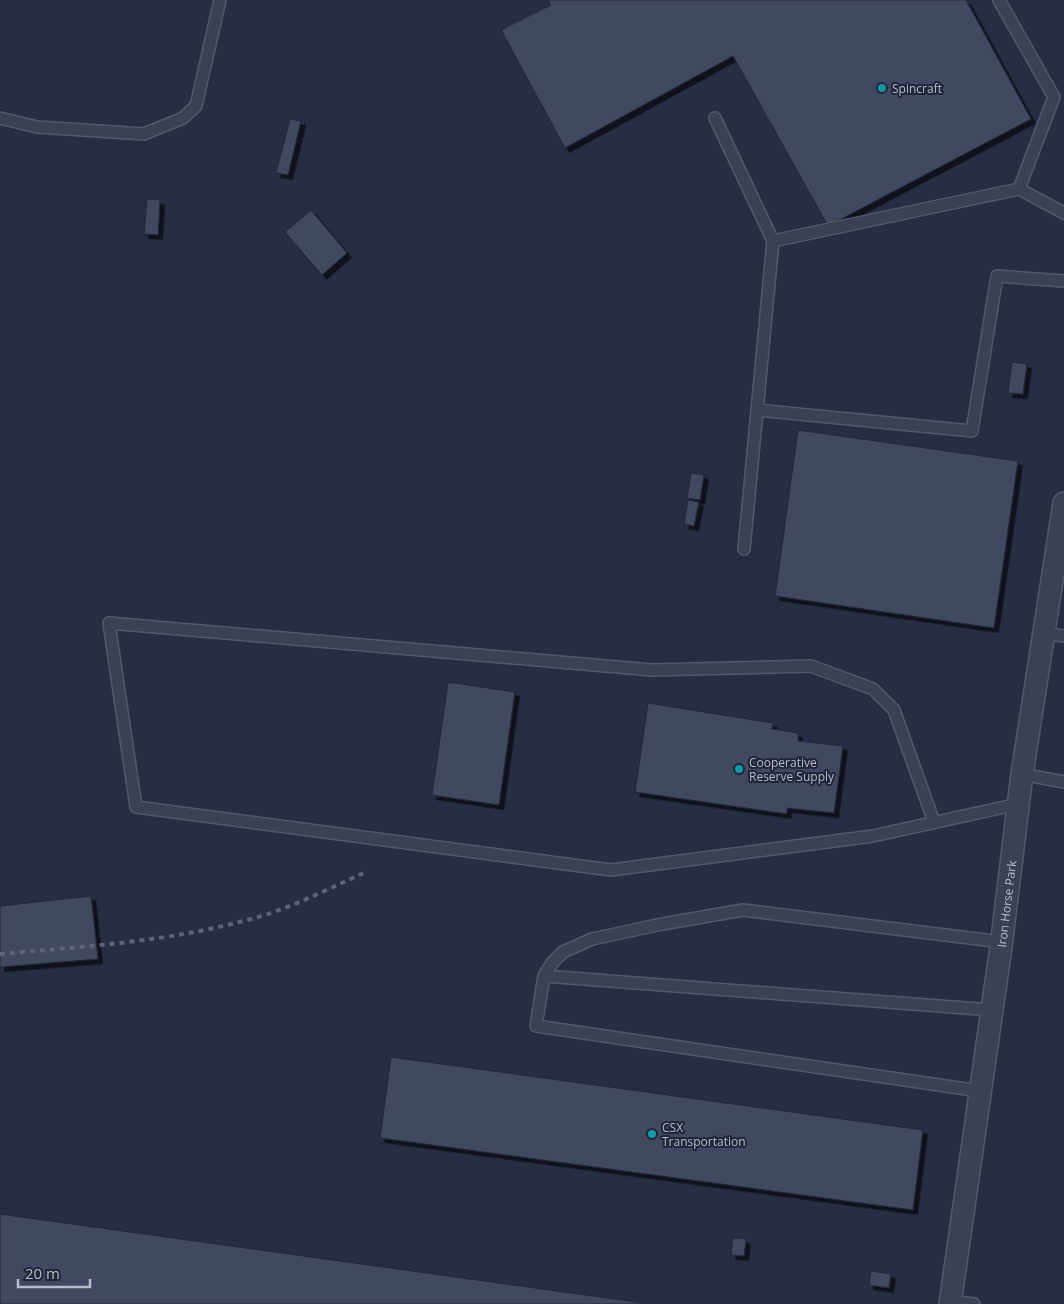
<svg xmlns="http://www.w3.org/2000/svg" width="1064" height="1304" font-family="'Open Sans',sans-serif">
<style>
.building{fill:#414860;stroke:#22273a;filter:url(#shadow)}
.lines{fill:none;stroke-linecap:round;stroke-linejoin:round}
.service-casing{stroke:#545869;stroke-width:14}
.minor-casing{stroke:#545869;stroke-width:24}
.service{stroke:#3b4052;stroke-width:11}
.minor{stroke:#3b4052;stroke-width:21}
.rail{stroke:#5e6379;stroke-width:4;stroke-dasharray:5 5;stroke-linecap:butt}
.culture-dot{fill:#0f9aa8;stroke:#202538;stroke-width:2}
.labels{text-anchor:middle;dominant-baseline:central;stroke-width:4;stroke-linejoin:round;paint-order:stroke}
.poi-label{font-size:12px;fill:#b9bccc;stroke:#202538;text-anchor:start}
.street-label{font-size:12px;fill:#b9bccc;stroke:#202538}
</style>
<defs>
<filter id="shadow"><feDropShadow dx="4.5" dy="4.5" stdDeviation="0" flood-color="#0009"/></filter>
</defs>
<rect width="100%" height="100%" fill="#272d43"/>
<!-- building -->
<g class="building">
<polygon points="548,0 966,0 1031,119 828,226 733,56 565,148 501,30 551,5"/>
<polygon points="290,119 301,121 288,175 276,173"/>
<polygon points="147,199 160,200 158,235 144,234"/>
<polygon points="311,210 347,253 322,275 285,232"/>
<polygon points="1012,362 1027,364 1023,394 1008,393"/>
<polygon points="798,430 1018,461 994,628 775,596"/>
<polygon points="691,473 704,475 700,500 687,498"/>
<polygon points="688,500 699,502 694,526 684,524"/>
<polygon points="448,682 515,692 499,805 432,795"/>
<polygon points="648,703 773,723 772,729 798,733 798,741 843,746 834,813 787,808 787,814 635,792"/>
<polygon points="91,896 98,959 0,967 0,906"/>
<polygon points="391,1057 923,1130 913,1210 380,1138"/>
<polygon points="0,1214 651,1304 0,1304"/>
<polygon points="733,1238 746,1239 744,1256 731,1255"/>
<polygon points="871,1271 891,1274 889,1288 869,1285"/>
</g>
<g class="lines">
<!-- service casing -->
<g class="service-casing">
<g id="service">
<polyline points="0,118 37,127 144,134 183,118 196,106 220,0"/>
<polyline points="715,118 773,241 1019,189 1054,97 999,0"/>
<polyline points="1019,189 1064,213"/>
<polyline points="757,410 972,431 997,276 1064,281"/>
<polyline points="744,549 773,241"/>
<polyline points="1044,633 1064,636"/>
<polyline points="1022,774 1064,782"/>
<polyline points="934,822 894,710 873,689 811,666 652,670 109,623 136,807 611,870 873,836 1018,804"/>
<polyline points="544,976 992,1010"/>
<polyline points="980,1091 536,1026 544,976 552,963 563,952 592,939 662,924 743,910 1002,942"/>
<polyline points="950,1301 974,1304"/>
</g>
</g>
<!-- minor casing -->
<g class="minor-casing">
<g id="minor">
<path id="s1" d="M950 1304 1001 947 1022 774 1064 503"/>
</g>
</g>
<!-- service -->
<use href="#service" class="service"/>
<!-- minor -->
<use href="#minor" class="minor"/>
<!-- rail -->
<path class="rail" d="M0 954C90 946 181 941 268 914 301 903 334 886 366 872"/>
</g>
<!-- markers -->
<g class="culture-dot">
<circle cx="882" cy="88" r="5"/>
<circle cx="739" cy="769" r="5"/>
<circle cx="652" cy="1134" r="5"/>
</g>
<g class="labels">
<!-- poi labels -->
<g class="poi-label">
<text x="892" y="88">Spincraft</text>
<text x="749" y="762">Cooperative<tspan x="749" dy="14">Reserve Supply</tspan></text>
<text x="662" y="1127">CSX<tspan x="662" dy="14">Transportation</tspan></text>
</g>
<!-- street labels -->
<g class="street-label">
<text stroke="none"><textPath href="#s1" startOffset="404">Iron Horse Park</textPath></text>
</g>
</g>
<!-- scale -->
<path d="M18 1279v8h72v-8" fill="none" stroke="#b9bccc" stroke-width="2.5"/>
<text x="25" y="1279" font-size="15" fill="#b9bccc" stroke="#202538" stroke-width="4" paint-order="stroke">20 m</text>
</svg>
